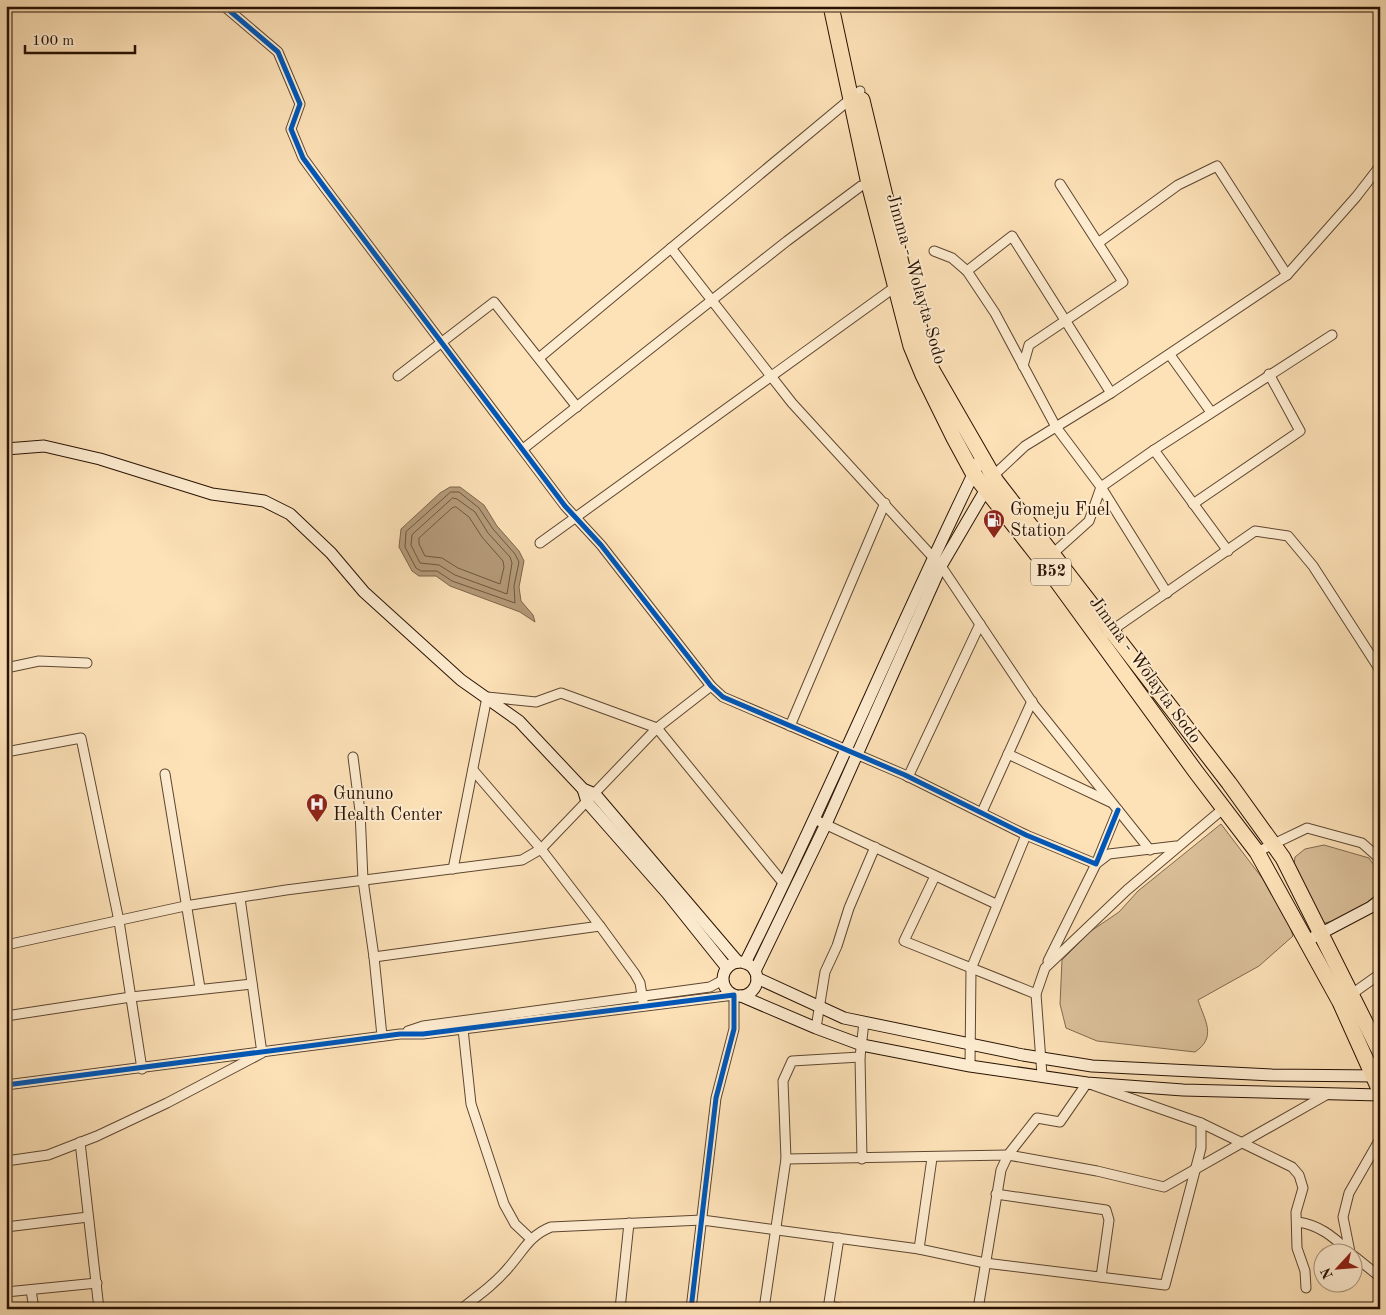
<svg xmlns="http://www.w3.org/2000/svg" width="1386" height="1315" font-family="'Old Standard TT',serif">
<style>
.green{fill:#d9be98;stroke:#80684e}
.water{fill:#b59b7a;stroke:#7d644a}
.lines{fill:none;stroke-linecap:round;stroke-linejoin:round}
.shore{stroke:#6e563e;stroke-width:1}
.street-casing{stroke:#5d4630;stroke-width:11}
.secondary-casing{stroke:#281203;stroke-width:13}
.highway-casing{stroke:#281203;stroke-width:17}
.street{stroke:#feecd0;stroke-width:9}
.secondary{stroke:#feecd0;stroke-width:11}
.highway{stroke:#fde1b7;stroke-width:15}
.cycleway-casing{stroke:#feecd0;stroke-width:8}
.cycleway{stroke:#0057b8;stroke-width:5}
.labels{text-anchor:middle;dominant-baseline:central;stroke-width:4;stroke-linejoin:round;paint-order:stroke}
.shield{fill:#feecd0;stroke:#685340;stroke-width:1}
.shield-label{font-size:16px;font-weight:bold;fill:#281203}
.street-label{font-size:18px;fill:#281203;stroke:#feecd0}
.poi-label{font-size:18px;fill:#281203;stroke:#feecd0;text-anchor:start}
</style>
<rect width="100%" height="100%" fill="#fde1b7"/>
<filter id="stains"><feTurbulence type="fractalNoise" baseFrequency=".004" numOctaves="4"/><feColorMatrix values="0 0 0 0 .2 0 0 0 0 .09 0 0 0 0 .02 0 0 0 .5 -.17"/></filter>
<radialGradient id="worn" r=".72"><stop offset=".6" stop-color="#630" stop-opacity="0"/><stop offset="1" stop-color="#630" stop-opacity=".3"/></radialGradient>
<!-- green -->
<g class="green">
<path d="M1221 824 1282 904 1293 936 1259 966 1198 1000C1205 1021 1217 1037 1195 1052L1097 1041 1066 1028 1060 1004 1062 960 1091 931 1119 912 1138 891Z"/>
<path d="M1324 845 1369 858C1372 863 1378 869 1380 875 1386 901 1346 918 1325 923 1310 908 1291 878 1295 857L1305 849Z"/>
</g>
<!-- water -->
<polygon class="water" points="450,487 460,487 484,505 497,526 519,551 524,561 519,587 521,601 533,615 535,622 520,612 450,586 436,576 419,576 412,571 399,547 401,529 440,493"/>
<g class="lines">
<!-- shore -->
<g class="shore">
<polygon points="451,492 459,492 479,508 493,529 515,554 519,562 514,586 515,603 452,581 437,571 421,571 416,568 405,547 406,532"/>
<polygon points="453,498 457,499 475,512 488,533 510,557 512,563 507,594 455,575 439,565 420,563 411,545 412,535"/>
<polygon points="456,507 469,517 482,537 503,561 504,567 500,584 458,568 442,558 425,556 419,544 419,538 452,508"/>
</g>
<!-- street casing -->
<g class="street-casing">
<g id="street">
<polyline points="224,6 278,52 300,104 291,129 303,158 325,188 565,506 601,545 711,686 723,697 905,775 1026,835 1096,864 1118,810"/>
<polyline points="1098,243 1178,185 1217,166 1287,275"/>
<polyline points="671,248 792,403 941,566 1034,705 1150,850"/>
<polyline points="934,251 952,258 967,271 995,313 1056,427 1101,487 1167,593"/>
<polyline points="967,271 1012,236 1111,393"/>
<polyline points="1170,355 1211,412"/>
<polyline points="539,358 860,91"/>
<polyline points="1023,366 1029,345 1123,282 1060,184"/>
<polyline points="398,376 494,302 577,407"/>
<polyline points="523,449 787,241 861,186 869,184"/>
<polyline points="1154,450 1228,551"/>
<polyline points="993,476 1025,446 1111,393 1287,275 1356,197 1380,166"/>
<polyline points="1193,504 1300,431 1269,374"/>
<polyline points="540,543 895,287"/>
<polyline points="1049,557 1089,521 1101,487 1154,450 1332,335"/>
<polyline points="1108,633 1255,531 1288,536 1313,566 1380,670"/>
<polyline points="6,668 39,661 87,663"/>
<polyline points="790,726 885,503"/>
<polyline points="6,752 81,738 119,921 142,1069"/>
<polyline points="1008,754 1110,802"/>
<polyline points="353,757 360,811 363,880 374,957 382,1036"/>
<polyline points="473,770 541,849 600,926 635,974 640,983 643,1001"/>
<polyline points="165,774 200,988"/>
<polyline points="908,777 980,624"/>
<polyline points="982,812 1032,701"/>
<polyline points="814,819 996,904"/>
<polyline points="1257,852 1307,828 1362,843 1380,859"/>
<polyline points="453,869 487,697 536,702 561,693 657,728 784,884"/>
<polyline points="935,876 904,941 1036,994"/>
<polyline points="6,945 185,906 286,890 522,860 541,849 657,728 711,686"/>
<polyline points="374,957 600,926"/>
<polyline points="1048,961 1096,864 1109,854 1176,846"/>
<polyline points="1349,996 1380,974"/>
<polyline points="6,1016 131,997 252,984"/>
<polyline points="816,1028 825,972 837,946 849,908 875,847"/>
<polyline points="463,1029 471,1104 504,1204 515,1224 531,1239"/>
<polyline points="408,1031 423,1026 710,987 723,980"/>
<polyline points="970,1066 971,969 1026,835"/>
<polyline points="1042,1075 1036,994 1045,968 1127,890 1224,808"/>
<polyline points="6,1085 400,1034 423,1034 734,995 734,1029 716,1098 691,1309"/>
<polyline points="80,1142 99,1309"/>
<polyline points="786,1159 1008,1155 1097,1171 1164,1187 1326,1095"/>
<polyline points="862,1159 860,1057 864,1022"/>
<polyline points="6,1161 48,1155 97,1136 167,1103 262,1053 240,898"/>
<polyline points="996,1194 1106,1210 1109,1220 1101,1277"/>
<path d="M1298 1222C1320 1225 1333 1237 1350 1252"/>
<polyline points="6,1227 88,1217"/>
<polyline points="919,1249 932,1158"/>
<polyline points="1350,1252 1343,1217 1349,1193 1380,1139"/>
<polyline points="1354,1256 1380,1277"/>
<polyline points="31,1290 34,1309"/>
<polyline points="6,1292 97,1283"/>
<polyline points="829,1306 844,1309"/>
<path d="M461 1309C478 1296 496 1283 509 1267 523 1251 530 1235 551 1227L702 1220 919 1249 985 1263 1165 1285 1201 1148V1123"/>
<polyline points="620,1309 629,1223"/>
<polyline points="764,1309 786,1159 783,1081 792,1061 860,1057"/>
<polyline points="828,1309 839,1238"/>
<polyline points="978,1309 1001,1170 1008,1155 1037,1118 1060,1122 1087,1083 1201,1123 1292,1167 1299,1175 1303,1188 1296,1212 1297,1248 1305,1271 1306,1288"/>
</g>
</g>
<!-- secondary casing -->
<g class="secondary-casing">
<g id="secondary">
<polyline points="6,449 44,446 100,459 212,494 264,501 290,514 331,553 364,592 461,680 519,721 583,789 595,794 738,962"/>
<polyline points="583,789 587,802 667,893 727,968"/>
<polyline points="1314,937 1371,907 1380,900"/>
<circle cx="740" cy="979" r="17"/>
<path d="M745 963C829 796 900 623 982 456"/>
<polyline points="755,971 826,824 941,566 989,484"/>
<polyline points="757,978 844,1018 1023,1055 1092,1066 1272,1075 1379,1076"/>
<polyline points="741,996 816,1028 862,1045 970,1066 1087,1083 1183,1090 1380,1095"/>
</g>
</g>
<!-- highway casing -->
<g class="highway-casing">
<g id="highway">
<polyline points="831,6 869,184 911,346 923,375 954,438 973,473 1043,562 1196,772 1257,852 1340,1002 1380,1091"/>
<polyline points="862,100 903,271 932,370 996,481 1229,783 1283,858 1380,1052"/>
</g>
</g>
<!-- street -->
<use href="#street" class="street"/>
<!-- secondary -->
<use href="#secondary" class="secondary"/>
<!-- highway -->
<use href="#highway" class="highway"/>
<!-- cycleway casing -->
<g class="cycleway-casing">
<g id="cycleway">
<polyline points="224,6 278,52 300,104 291,129 303,158 325,188 565,506 601,545 711,686 723,697 905,775 1026,835 1096,864 1118,810"/>
<polyline points="6,1085 400,1034 423,1034 734,995 734,1029 716,1098 691,1309"/>
</g>
</g>
<!-- cycleway -->
<use href="#cycleway" class="cycleway"/>
</g>
<!-- icons -->
<defs>
<g id="fuel-pin" transform="scale(1.125)"><path d="M0 17L-7.5 6A9.5 9.5 0 1 1 7.5 6Z" fill="#8f2418" stroke="#feecd0"/><path d="M-5.5-6h7V0h2V4h1.3V-2.5L3-4.5l.8-.8L6-3V5H2.5V1h-1V6h-7ZM-4.2-4.7v3.2H.2V-4.7Z" fill="#fff"/></g>
<g id="hospital-pin" transform="scale(1.125)"><path d="M0 17L-7.5 6A9.5 9.5 0 1 1 7.5 6Z" fill="#8f2418" stroke="#feecd0"/><path d="M-5-5h3v3.5h4V-5h3V5h-3V1.5h-4V5h-3Z" fill="#fff"/></g>
</defs>
<g fill-rule="evenodd">
<use href="#fuel-pin" x="994" y="520"/>
<use href="#hospital-pin" x="317" y="804"/>
</g>
<g class="labels">
<!-- shield labels -->
<rect class="shield" x="1031" y="558.5" width="40" height="27" rx="4"/>
<g class="shield-label">
<text x="1051" y="572">B52</text>
</g>
<!-- street labels -->
<g class="street-label">
<text transform="translate(916 279) rotate(74)">Jimma - Wolayta Sodo</text>
<text transform="translate(1145 670) rotate(54)">Jimma - Wolayta Sodo</text>
</g>
<!-- poi labels -->
<g class="poi-label">
<text x="1010" y="510">Gomeju Fuel<tspan x="1010" dy="21">Station</tspan></text>
<text x="333" y="794">Gununo<tspan x="333" dy="21">Health Center</tspan></text>
</g>
</g>
<!-- margin -->
<rect width="1386" height="1315" fill="none" stroke="#fde1b7" stroke-width="25"/>
<rect x="8" y="8" width="1371" height="1300" fill="none" stroke="#281203" stroke-width="2.5"/>
<rect x="12" y="12" width="1361" height="1290" fill="none" stroke="#281203"/>
<!-- north arrow -->
<g transform="translate(1338 1268) rotate(244)"><circle r="24" fill="#feecd0" stroke="#a8957e"/>
<path d="M0-4L9 19L0 12L-9 19Z" fill="#8f2418"/>
<text y="-8" font-size="14" font-weight="bold" text-anchor="middle" fill="#281203">N</text>
</g>
<!-- scale -->
<path d="M25 45v8h110v-8" fill="none" stroke="#281203" stroke-width="2.5"/>
<text x="32" y="45" font-size="15" fill="#281203" stroke="#feecd0" stroke-width="4" paint-order="stroke">100 m</text>
<rect width="100%" height="100%" filter="url(#stains)"/>
<rect width="100%" height="100%" fill="url(#worn)"/>
</svg>
